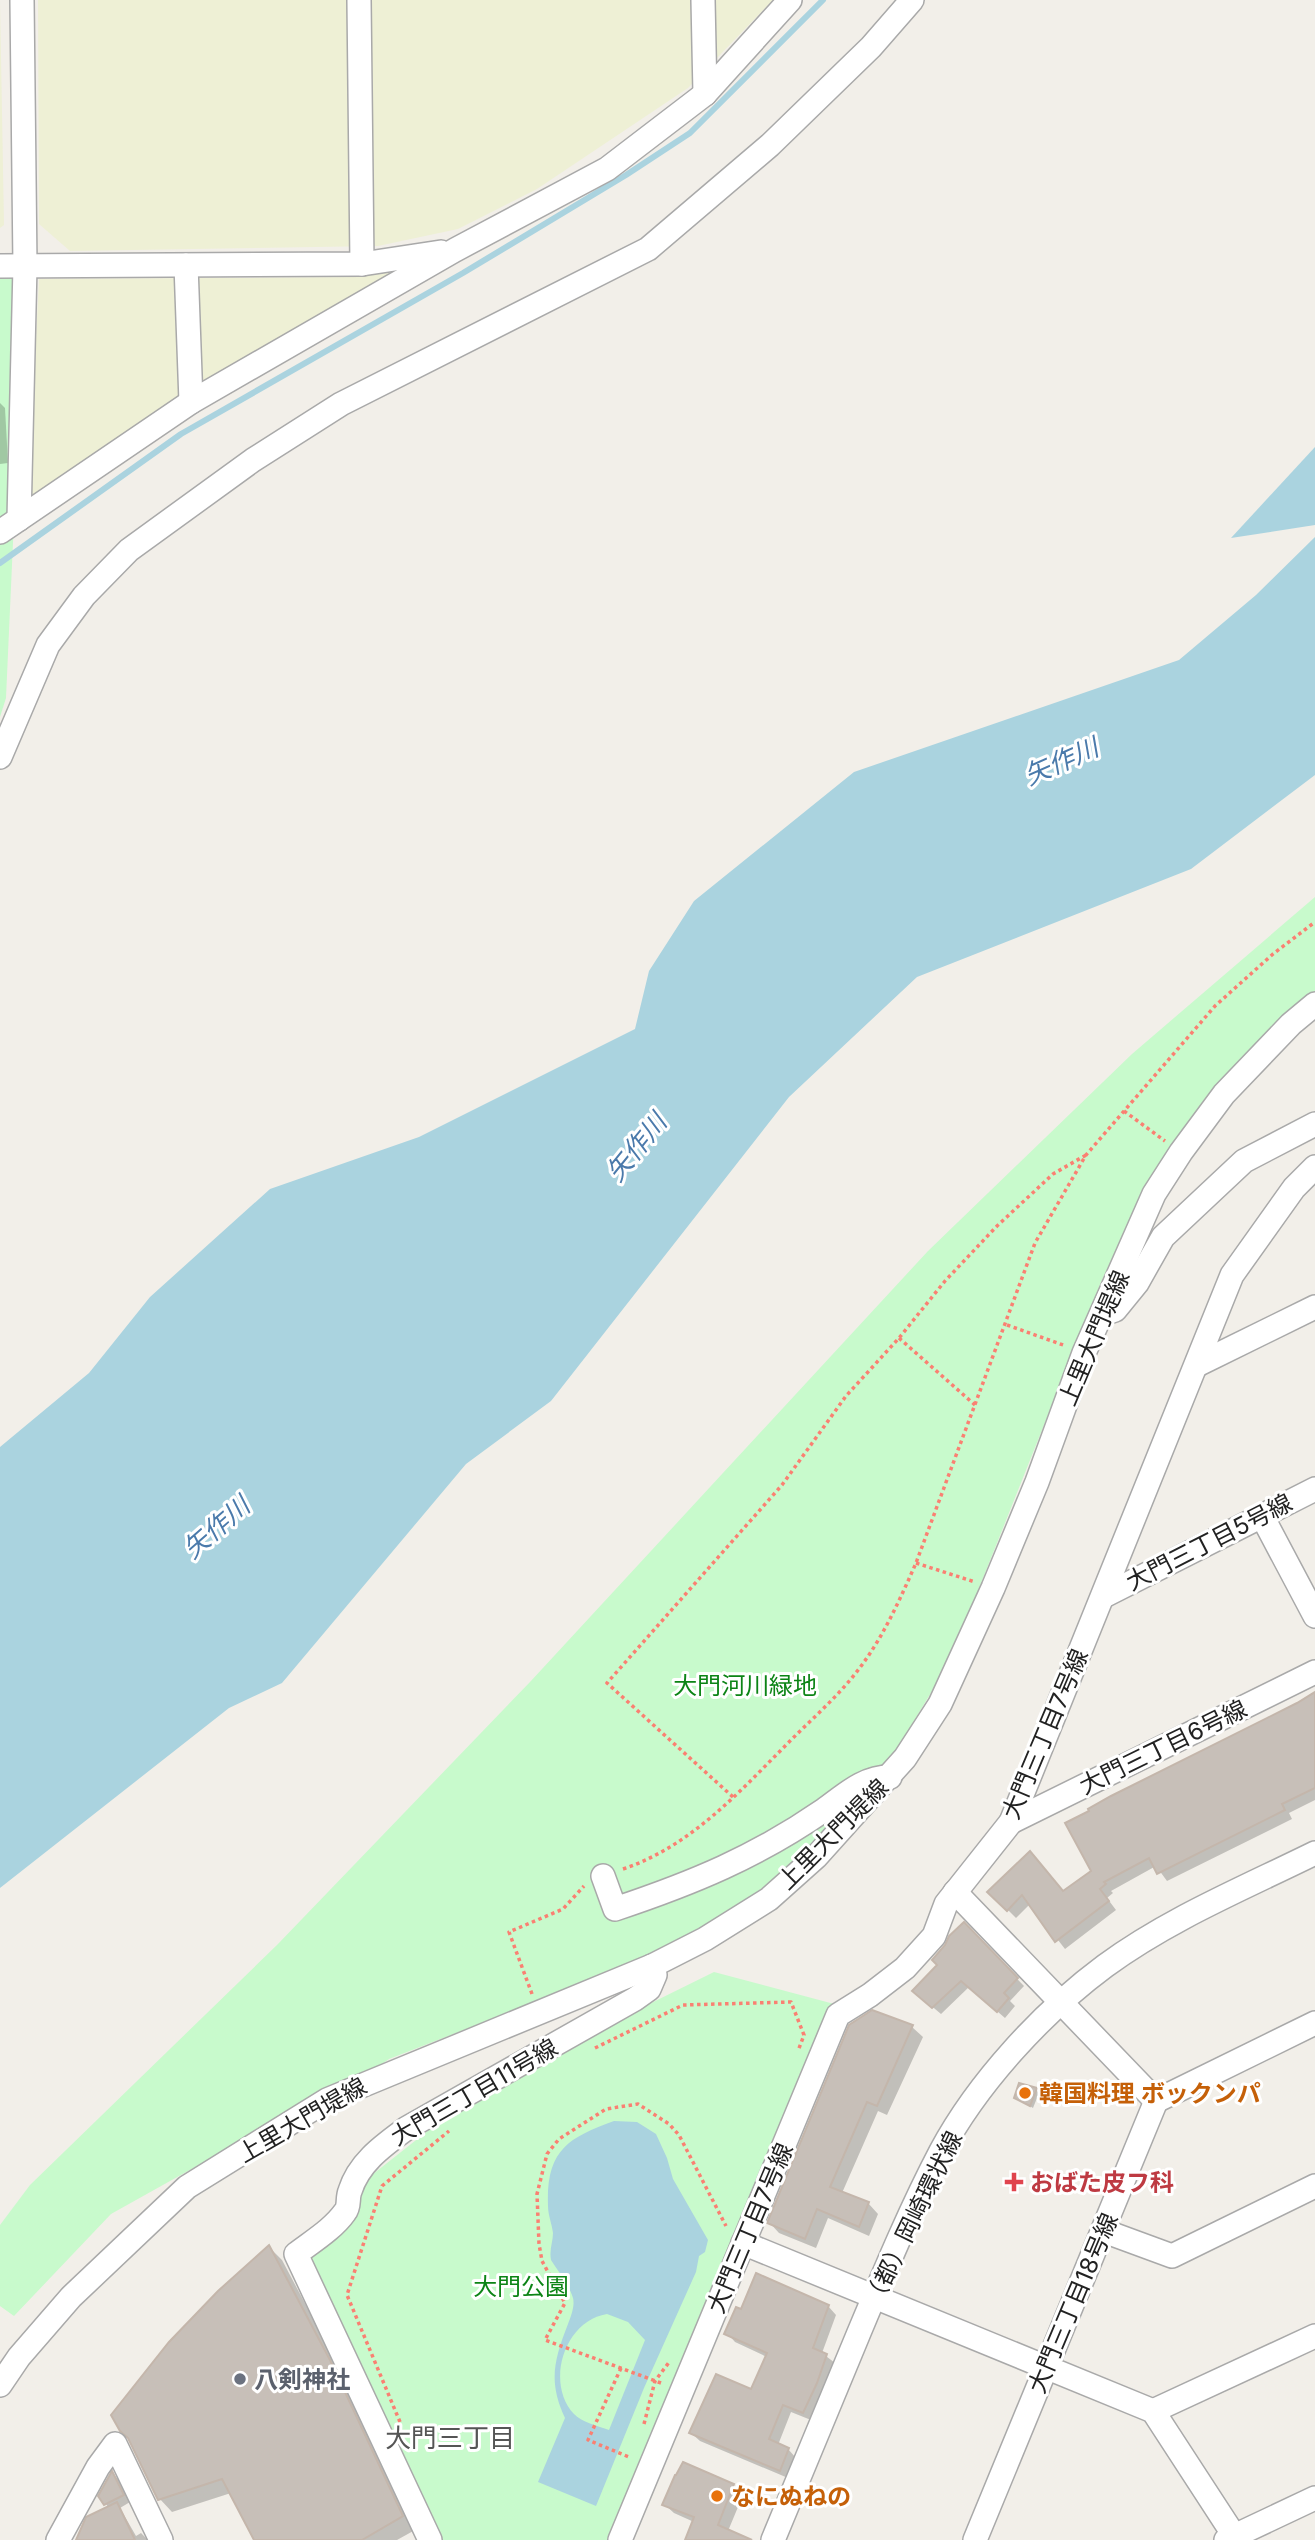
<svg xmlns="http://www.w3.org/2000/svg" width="1315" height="2540" font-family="Inter,'Noto Sans JP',sans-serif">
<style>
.farmland{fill:#eef0d5}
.park{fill:#c8facc}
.water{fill:#aad3df;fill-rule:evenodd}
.shadow{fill:#0003}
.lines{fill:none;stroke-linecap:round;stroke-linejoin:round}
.stream{stroke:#aad3df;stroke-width:6}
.building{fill:#c7bfb8;stroke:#c4b6ab;stroke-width:2}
.minor-casing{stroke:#a9a9a9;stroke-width:26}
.path{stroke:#fa8072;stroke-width:3.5;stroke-dasharray:3.5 3.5;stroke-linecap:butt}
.minor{stroke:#fff;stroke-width:23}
.food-dot{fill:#e8710a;stroke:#fff;stroke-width:2.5}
.health-dot{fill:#e0444e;stroke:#fff;stroke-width:2.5}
.worship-dot{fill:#6b7280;stroke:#fff;stroke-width:2.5}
.labels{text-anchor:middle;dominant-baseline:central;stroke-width:6;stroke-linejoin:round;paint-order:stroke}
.street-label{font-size:24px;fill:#222;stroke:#fff}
.park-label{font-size:24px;fill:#0c8416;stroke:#fff}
.food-label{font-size:24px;font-weight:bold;fill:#c56008;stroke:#fff;text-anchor:start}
.health-label{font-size:24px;font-weight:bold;fill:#be3a42;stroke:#fff;text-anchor:start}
.worship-label{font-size:24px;font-weight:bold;fill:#5b616d;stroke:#fff;text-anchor:start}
.water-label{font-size:26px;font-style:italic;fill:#4a7aab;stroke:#fff}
.neighbourhood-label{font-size:26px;fill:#555;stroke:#fff}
</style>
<rect width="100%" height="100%" fill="#f2efe9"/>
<!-- farmland -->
<g class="farmland">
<polygon points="0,0 4,225 0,228"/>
<polygon points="38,0 773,0 688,88 537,189 458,229 378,246 70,251 39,224"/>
<polygon points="415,262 28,502 39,279 356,277"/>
</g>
<!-- park -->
<g class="park">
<polygon points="0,276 25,276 6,698 0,717"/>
<polygon points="1315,897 1315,991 1133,1214 1101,1282 950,1661 896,1751 863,1794 805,1855 744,1902 704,1928 621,1969 389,2059 362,2078 324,2095 111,2214 14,2316 0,2306 0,2225 30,2185 277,1945 530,1682 928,1251 1132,1054"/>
<polygon points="714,1972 838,2005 609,2540 438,2540 309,2259 346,2225 360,2207 358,2192 363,2182 449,2114 558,2049"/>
</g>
<!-- water -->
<g class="water">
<polygon points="1315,447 1315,525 1231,538"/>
<polygon points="1315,537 1315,775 1191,869 917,977 789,1097 551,1401 466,1464 282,1683 229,1708 0,1888 0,1447 89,1373 150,1297 270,1189 419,1137 635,1029 649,971 694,901 854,772 1179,660 1256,595"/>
<path d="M614 2121 637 2122 656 2134 667 2158 673 2179 708 2240 705 2252 699 2256 696 2272 644 2388 596 2506 538 2482 565 2418C548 2382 554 2360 568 2324 571 2316 575 2306 573 2298 569 2285 558 2271 551 2260 549 2250 553 2242 553 2233 552 2224 548 2215 548 2206 546 2151 567 2138 614 2121ZM607 2314 628 2322 645 2340 609 2430C598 2426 581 2422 574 2414 545 2383 564 2321 607 2314Z"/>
</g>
<!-- shadow -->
<g class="shadow">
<polygon points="0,403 5,408 8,463 0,464"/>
<polygon points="1315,1694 1315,1800 1289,1813 1292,1819 1167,1881 1156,1866 1111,1891 1113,1893 1107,1898 1116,1910 1065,1949 1030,1904 1016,1918 990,1892 1064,1893"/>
<polygon points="964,1924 1024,1986 1010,2001 1015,2006 1005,2018 969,1987 941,2014 922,1998"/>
<polygon points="872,2012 912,2027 923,2037 887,2115 878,2111 842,2193 868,2203 878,2214 869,2236 828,2218 816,2248 779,2233 769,2222"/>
<polygon points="1036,2090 1039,2093 1033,2108 1016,2098"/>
<polygon points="269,2247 282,2260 343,2375 415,2530 397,2540 256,2540 231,2493 172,2512 159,2498"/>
<polygon points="828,2306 836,2315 822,2353 835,2363 811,2420 791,2412 778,2445 788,2449 796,2458 788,2478 700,2441 691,2433 751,2391 767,2357 735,2342 727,2333"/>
<polygon points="684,2464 733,2486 743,2495 728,2531 740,2540 687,2540 694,2522 674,2513 664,2504"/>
<polygon points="113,2474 119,2480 130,2502 120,2508 136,2536 141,2533 148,2540 78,2540 109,2508 100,2496"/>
</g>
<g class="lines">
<!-- stream -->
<polyline class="stream" points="0,563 181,434 463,273 626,175 690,133 823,0"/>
</g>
<!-- building -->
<g class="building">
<polygon points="1315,1692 1315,1788 1282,1804 1285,1810 1157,1874 1149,1858 1104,1882 1106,1884 1100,1889 1109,1901 1055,1942 1022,1895 1007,1911 987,1892 1030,1851 1063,1891 1091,1871 1065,1823 1089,1811 1088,1809 1111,1796 1297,1703"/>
<polygon points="964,1922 1018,1978 1004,1993 1009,1998 997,2012 961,1981 932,2008 912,1991 937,1965 932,1960 945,1945 949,1936"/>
<polygon points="872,2010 913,2025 877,2106 867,2102 830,2187 869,2202 859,2227 817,2209 805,2239 767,2223 849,2025"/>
<polygon points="1019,2083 1037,2088 1030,2106 1014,2098"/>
<polygon points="269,2245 330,2360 403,2516 362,2540 254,2540 222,2479 158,2500 128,2438 120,2431 111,2415 169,2342 218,2291"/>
<polygon points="756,2273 829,2305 813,2348 827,2354 817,2383 803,2413 783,2405 769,2439 789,2448 780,2471 689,2433 716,2374 751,2389 767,2353 724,2334 736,2307 741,2309"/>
<polygon points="683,2462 734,2484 718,2525 752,2540 685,2540 694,2517 662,2505 675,2475 676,2475"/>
<polygon points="112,2471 124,2495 104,2505 98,2496"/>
<polygon points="117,2502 135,2540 76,2540 86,2517"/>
</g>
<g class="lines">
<!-- minor casing -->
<g class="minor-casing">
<g id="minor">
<polyline points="359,0 362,264"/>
<polyline points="703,0 705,94"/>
<polyline points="186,265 191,402"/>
<polyline points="0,266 362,264 441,252"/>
<polyline points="19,519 25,266 22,0"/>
<polyline points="0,532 191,402 455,250 607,169 705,94 790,0"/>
<polyline points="0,757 48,645 84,596 129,550 253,460 341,404 648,249 770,145 871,47 912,0"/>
<polyline points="1109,1312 1115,1310 1137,1283 1163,1237 1244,1161 1315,1124"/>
<polyline points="1197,1365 1315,1307"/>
<polyline points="1262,1516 1315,1616"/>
<polyline points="1104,1596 1315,1489"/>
<polyline points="1011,1822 1315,1672"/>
<path d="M603 1876 615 1909C693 1883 756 1857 824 1810 845 1795 863 1777 890 1777"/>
<polyline points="955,1892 1156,2101"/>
<polyline points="1156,2101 1315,2023"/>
<polyline points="1104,2231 1172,2256 1315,2186"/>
<polyline points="743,2243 1153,2411 1237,2540"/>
<polyline points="0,2385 19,2357 71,2297 187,2187 327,2100 652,1966 705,1939 769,1899 816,1857 905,1758 940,1704 993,1588 1037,1482 1084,1353 1154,1194 1181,1152 1224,1094 1291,1024 1315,1004"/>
<polyline points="1153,2411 1315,2336"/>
<polyline points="58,2540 98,2467 115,2444 161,2540"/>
<path d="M430 2540 296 2254C313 2241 333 2229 345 2212 350 2206 347 2198 350 2191 359 2162 384 2145 407 2128L635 1999 649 1989 655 1975 652 1966"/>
<polyline points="620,2540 838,2015 870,1995 905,1968 934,1936 946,1904 1011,1822 1232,1275 1294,1188 1315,1167"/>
<path d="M773 2540C801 2472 830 2403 858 2335 884 2273 910 2210 941 2151 978 2082 1043 2012 1105 1966 1169 1919 1244 1888 1315 1853"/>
<polyline points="975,2540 1156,2101"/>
<polyline points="1226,2540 1315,2498"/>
</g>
</g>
<!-- path -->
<g class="path">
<polyline points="1124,1111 1165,1141"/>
<polyline points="1007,1325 1066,1346"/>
<polyline points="899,1338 975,1405"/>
<polyline points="916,1563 975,1582"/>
<polyline points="733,1797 607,1683 782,1485 846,1396 899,1338 945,1281 997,1226 1053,1174 1086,1155"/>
<path d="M623 1869C692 1846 741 1790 791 1740 816 1715 843 1692 864 1662 885 1633 901 1597 916 1563L1035 1243 1086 1155 1215 1006 1273 954 1315 922"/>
<polyline points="532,1994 509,1932 563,1909 584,1886"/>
<polyline points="595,2048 683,2005 791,2002 804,2035 798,2051"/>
<polyline points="621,2368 588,2440 629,2457"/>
<polyline points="661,2383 545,2340 565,2303 542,2261 539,2244 537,2194 547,2154 559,2139 606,2109 638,2104 669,2124 679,2135 726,2226"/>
<polyline points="400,2422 347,2295 382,2186 449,2131"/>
<polyline points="644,2424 655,2381 670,2361"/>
</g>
<!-- minor -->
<use href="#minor" class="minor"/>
</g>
<!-- markers -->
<g class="food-dot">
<circle cx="1025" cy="2093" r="7"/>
<circle cx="717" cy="2496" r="7"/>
</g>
<path class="health-dot" d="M1010.5 2171.5h7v7h7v7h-7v7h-7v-7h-7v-7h7z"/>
<circle class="worship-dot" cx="240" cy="2379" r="7"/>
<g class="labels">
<!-- street labels -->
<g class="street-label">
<text transform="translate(1094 1338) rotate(-67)">上里大門堤線</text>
<text transform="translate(1209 1542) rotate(-27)">大門三丁目5号線</text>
<text transform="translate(1045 1734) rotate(-67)">大門三丁目7号線</text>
<text transform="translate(1163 1747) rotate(-26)">大門三丁目6号線</text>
<text transform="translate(833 1834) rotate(-45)">上里大門堤線</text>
<text transform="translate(474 2092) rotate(-30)">大門三丁目11号線</text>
<text transform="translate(302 2120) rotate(-30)">上里大門堤線</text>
<text transform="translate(913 2219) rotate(-64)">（都）岡崎環状線</text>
<text transform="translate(750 2228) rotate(-67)">大門三丁目7号線</text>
<text transform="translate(1073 2303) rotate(-67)">大門三丁目18号線</text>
</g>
<!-- park labels -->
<g class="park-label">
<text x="745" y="1685">大門河川緑地</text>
<text x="521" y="2286">大門公園</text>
</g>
<!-- food labels -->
<g class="food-label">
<text x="1039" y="2093">韓国料理 ボックンパ</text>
<text x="731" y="2496">なにぬねの</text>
</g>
<!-- health labels -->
<g class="health-label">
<text x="1030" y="2182">おばた皮フ科</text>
</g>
<!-- worship labels -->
<g class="worship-label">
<text x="254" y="2379">八剣神社</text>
</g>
<!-- water labels -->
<g class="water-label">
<text transform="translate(1061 761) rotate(-24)">矢作川</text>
<text transform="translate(636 1147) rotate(-51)">矢作川</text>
<text transform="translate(216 1527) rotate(-41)">矢作川</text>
</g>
<!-- neighbourhood labels -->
<g class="neighbourhood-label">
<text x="450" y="2437">大門三丁目</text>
</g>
</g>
</svg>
